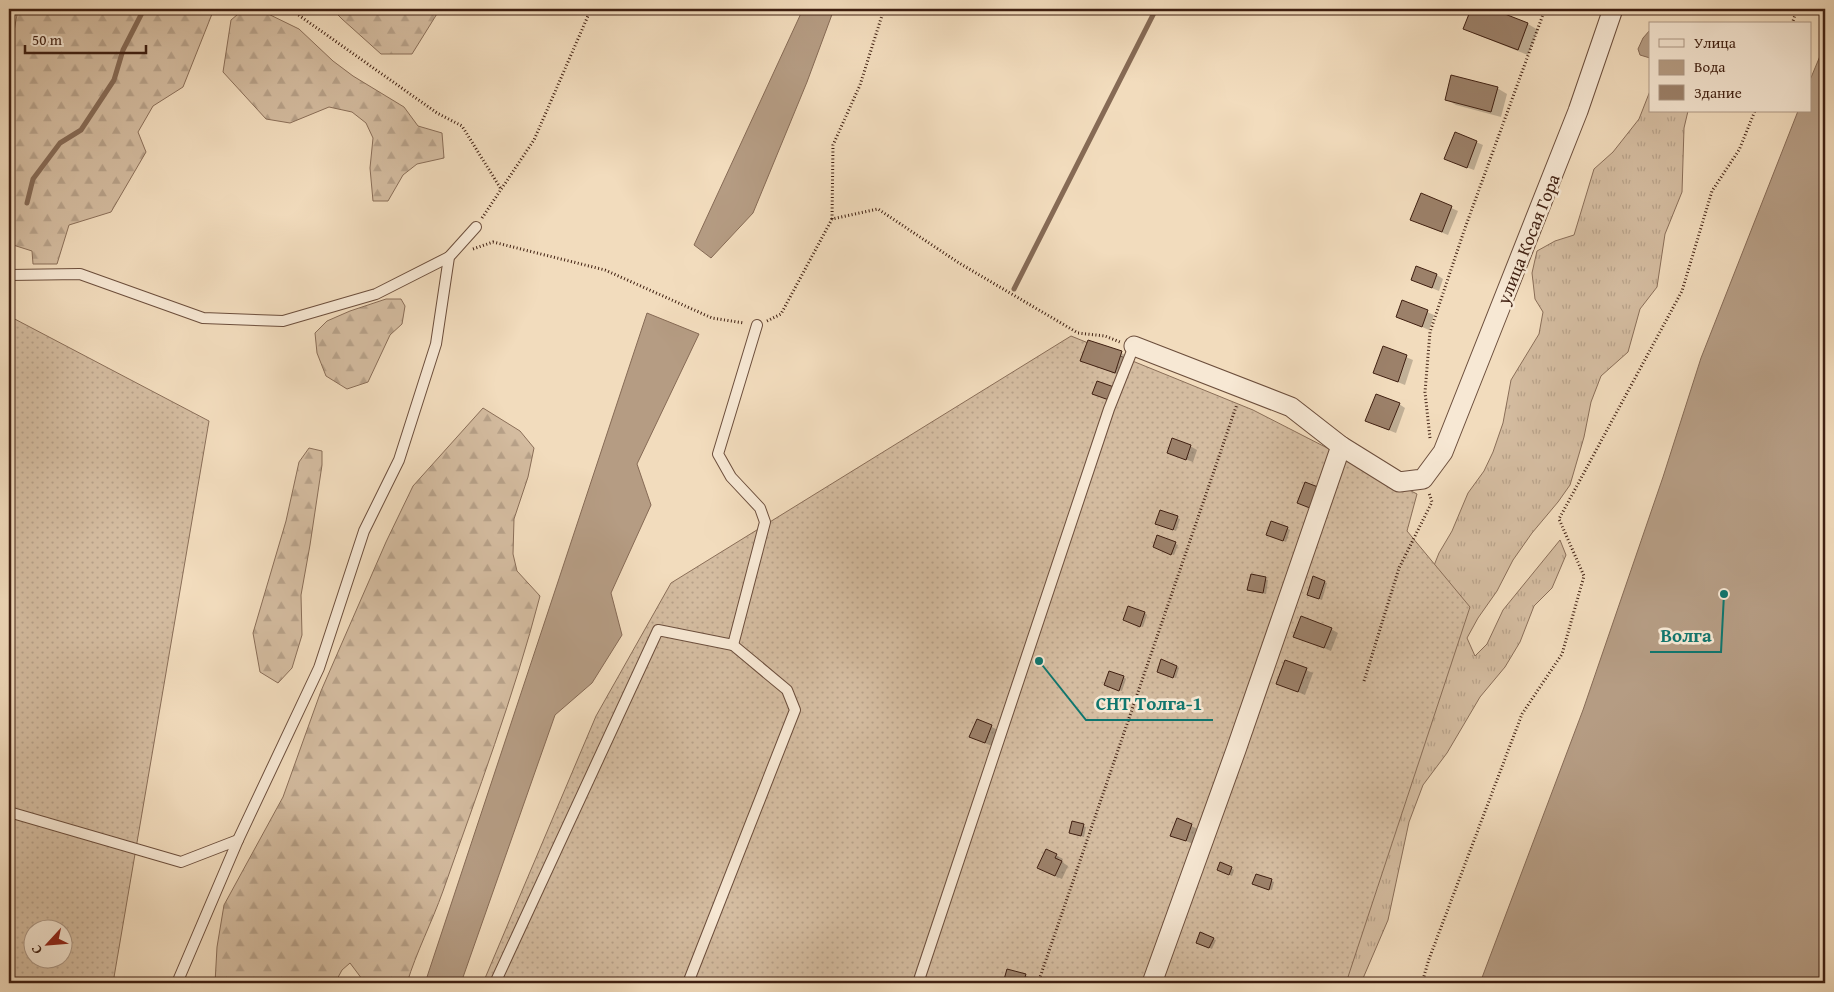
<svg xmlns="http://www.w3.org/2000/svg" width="1834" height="992" font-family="'Gentium Book Plus',serif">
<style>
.grass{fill:url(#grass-tufts);stroke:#8a6e58}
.forest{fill:url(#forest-firs);stroke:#8a6e58}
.garden{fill:url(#garden-dots);stroke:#8a6e58;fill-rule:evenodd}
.water{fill:#b59c83;stroke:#866a55}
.shadow{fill:#0003}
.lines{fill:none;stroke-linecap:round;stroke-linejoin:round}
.stream{stroke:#866a55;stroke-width:5}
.building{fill:#9c816a;stroke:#3f1f11}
.service-casing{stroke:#6c4e3c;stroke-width:12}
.minor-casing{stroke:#6c4e3c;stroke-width:21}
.path{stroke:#3f1f11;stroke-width:3;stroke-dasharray:1 2.5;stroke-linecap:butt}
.service{stroke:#f7e8d4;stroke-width:10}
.minor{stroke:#f7e8d4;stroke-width:19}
.labels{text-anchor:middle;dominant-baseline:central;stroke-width:5;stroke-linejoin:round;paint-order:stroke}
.street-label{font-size:18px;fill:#3f1f11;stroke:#f7e8d4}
.leader{fill:none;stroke:#0f766e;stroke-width:2}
.callout-dot{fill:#0f766e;stroke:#f7e8d4;stroke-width:2}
.callout-label{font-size:19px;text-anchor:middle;font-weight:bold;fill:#0f766e;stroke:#f7e8d4;stroke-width:5;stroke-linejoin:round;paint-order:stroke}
</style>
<defs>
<pattern id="grass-tufts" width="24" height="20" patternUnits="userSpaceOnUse" patternTransform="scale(1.25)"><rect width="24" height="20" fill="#d4bca0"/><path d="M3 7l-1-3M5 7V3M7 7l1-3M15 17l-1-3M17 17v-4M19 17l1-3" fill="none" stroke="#b7a189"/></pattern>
<pattern id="forest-firs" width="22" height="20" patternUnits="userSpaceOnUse" patternTransform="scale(1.25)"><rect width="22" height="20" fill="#d4bca0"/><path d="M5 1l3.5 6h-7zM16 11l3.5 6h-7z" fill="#b7a189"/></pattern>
<pattern id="garden-dots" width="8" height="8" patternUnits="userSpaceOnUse" patternTransform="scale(1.25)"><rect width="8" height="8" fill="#d4bca0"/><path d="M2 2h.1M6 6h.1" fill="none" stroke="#b7a189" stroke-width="1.8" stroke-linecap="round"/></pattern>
</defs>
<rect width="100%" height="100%" fill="#f2dcbd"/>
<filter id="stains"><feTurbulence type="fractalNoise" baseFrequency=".004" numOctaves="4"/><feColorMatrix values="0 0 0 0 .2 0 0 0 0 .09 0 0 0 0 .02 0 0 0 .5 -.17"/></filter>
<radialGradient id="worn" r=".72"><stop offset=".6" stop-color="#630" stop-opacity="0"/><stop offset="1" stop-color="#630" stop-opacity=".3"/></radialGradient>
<!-- grass -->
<polygon class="grass" points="1650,91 1650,111 1688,111 1684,128 1682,192 1665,234 1657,287 1640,309 1628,352 1601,376 1591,402 1584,437 1570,485 1558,502 1532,533 1513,560 1497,591 1478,618 1467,638 1475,656 1487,644 1503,610 1560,540 1566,555 1552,588 1534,606 1520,642 1505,667 1480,697 1447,753 1423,785 1409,822 1388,920 1361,983 1297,983 1431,573 1439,553 1452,531 1468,493 1484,471 1493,452 1503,423 1511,380 1539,334 1543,312 1535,299 1532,273 1537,251 1555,241 1574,235 1594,169 1613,152 1639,119"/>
<!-- forest -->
<g class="forest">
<polygon points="18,9 214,9 183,87 153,106 138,132 146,152 111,212 69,225 57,264 33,264 32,251 10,244 9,249 9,59"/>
<polygon points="244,9 258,9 299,29 333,61 353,76 404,107 418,126 442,133 444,158 417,164 403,175 388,201 373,201 370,168 373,138 366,123 352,112 329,107 290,123 266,119 223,72 231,20"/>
<polygon points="332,9 440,9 412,54 381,54 342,19"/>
<polygon points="386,299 401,299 405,306 402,324 390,335 368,382 347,389 326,376 317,353 315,333 327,321 350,311"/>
<path d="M483 408 520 431 534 448 528 477 514 519 513 554 517 571 540 596C514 696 477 794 443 891 432 922 416 953 407 983H365L350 963 342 970 335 983H215L217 947 224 905 283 797 321 691 386 542 413 486Z"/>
<polygon points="309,448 322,451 322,465 310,545 301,595 302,635 292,668 278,683 260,672 253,633 286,521 299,462"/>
</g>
<!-- garden -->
<g class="garden">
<path d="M9 316 209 421 113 983H9ZM32 930H62V960H32Z"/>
<polygon points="1071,336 1253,410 1417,494 1407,531 1470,607 1346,983 483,983 596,716 671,583"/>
</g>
<!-- water -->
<g class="water">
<polygon points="803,9 834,9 807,82 753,213 711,258 694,245"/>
<polygon points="1650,30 1650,58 1640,55 1638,49 1643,38"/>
<polygon points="1825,44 1825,983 1480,983 1583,710 1663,477 1701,358 1798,111 1810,111 1810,80"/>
<polygon points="647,313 699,334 637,464 651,505 611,593 622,635 592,683 555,715 461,983 425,983"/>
</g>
<!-- shadow -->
<g class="shadow">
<polygon points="1472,9 1488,9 1528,24 1538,30 1528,55 1475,34 1465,28"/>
<polygon points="1497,88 1507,94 1501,117 1456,105 1446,99"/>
<polygon points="1455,133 1483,145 1474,170 1452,162"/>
<polygon points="1422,195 1458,211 1448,235 1418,223"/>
<polygon points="1437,275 1443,279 1439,291 1412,280"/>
<polygon points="1403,302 1434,315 1429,330 1397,316"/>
<polygon points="1384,348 1413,360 1405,385 1375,373"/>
<polygon points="1121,353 1128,356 1121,376 1082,361"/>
<polygon points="1399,404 1405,408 1396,433 1373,424"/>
<polygon points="1190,446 1197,450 1193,462 1169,453"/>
<polygon points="1160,512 1180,519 1176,531 1159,525"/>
<polygon points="1287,528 1290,530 1286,542 1270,536"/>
<polygon points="1158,536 1178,545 1174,555 1157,548"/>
<polygon points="1265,579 1268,580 1266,594 1251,591"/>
<polygon points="1325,582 1327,583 1322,600 1311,596"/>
<polygon points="1145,613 1147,615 1143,627 1127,621"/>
<polygon points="1331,629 1338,633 1331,651 1294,636"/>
<polygon points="1177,667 1179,668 1176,678 1161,673"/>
<polygon points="1306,670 1313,673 1305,695 1277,683"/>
<polygon points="1124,677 1126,679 1122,691 1108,686"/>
<polygon points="977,720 998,730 992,746 977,740"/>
<polygon points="1177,820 1198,829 1193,844 1172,835"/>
<polygon points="1083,826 1086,827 1084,837 1073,834"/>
<polygon points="1047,850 1063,859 1062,862 1068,866 1062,879 1045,872"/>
<polygon points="1231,868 1234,870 1232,876 1221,871"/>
<polygon points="1256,875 1274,882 1272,890 1256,885"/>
<polygon points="1213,939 1216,940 1212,949 1200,944"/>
<polygon points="1008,970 1025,975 1032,979 1031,983 1005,983"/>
</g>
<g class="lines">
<!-- stream -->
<g class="stream">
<polyline points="27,203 33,179 60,143 81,130 114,80 123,50 144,9"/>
<polyline points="1014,289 1156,9"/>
</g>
</g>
<!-- building -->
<g class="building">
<polygon points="1471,9 1492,9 1528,23 1518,50 1463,29"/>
<polygon points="1451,75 1498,87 1491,112 1445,100"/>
<polygon points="1455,132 1477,141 1467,168 1444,159"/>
<polygon points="1421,193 1452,206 1442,232 1410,220"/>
<polygon points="1416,266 1437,274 1432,288 1411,280"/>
<polygon points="1402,300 1428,310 1422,327 1396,317"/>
<polygon points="1088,340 1122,351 1115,373 1080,361"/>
<polygon points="1383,346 1407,355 1398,382 1373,373"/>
<polygon points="1097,381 1114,387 1109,400 1092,394"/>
<polygon points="1376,394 1400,403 1389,430 1365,421"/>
<polygon points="1172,438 1191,445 1186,460 1167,453"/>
<polygon points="1305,482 1318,487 1310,508 1297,503"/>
<polygon points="1160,510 1178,516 1173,530 1155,524"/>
<polygon points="1271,521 1288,527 1283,541 1266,535"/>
<polygon points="1157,535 1176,542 1171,555 1153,547"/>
<polygon points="1251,574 1266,577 1263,593 1247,590"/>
<polygon points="1313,576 1325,581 1319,599 1307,595"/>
<polygon points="1128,606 1145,612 1140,627 1123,620"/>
<polygon points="1301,616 1332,628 1324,648 1293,637"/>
<polygon points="1161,659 1177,666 1173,678 1157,672"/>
<polygon points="1285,660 1307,668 1298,692 1276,684"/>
<polygon points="1109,671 1124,676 1119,691 1104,685"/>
<polygon points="977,719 992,725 985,743 969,737"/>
<polygon points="1177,818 1192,824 1186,841 1170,836"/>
<polygon points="1072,821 1084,824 1081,836 1069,833"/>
<polygon points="1046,849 1057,854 1055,858 1062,861 1055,876 1037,868"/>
<polygon points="1220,862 1232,867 1229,875 1217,870"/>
<polygon points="1256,874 1272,879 1269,890 1252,884"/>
<polygon points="1200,932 1214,938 1209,948 1196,943"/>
<polygon points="1007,969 1026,974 1023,983 1003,983"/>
</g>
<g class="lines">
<!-- service casing -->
<g class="service-casing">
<g id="service">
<polyline points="9,275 80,274 203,318 283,321 376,294 449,257"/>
<polyline points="9,812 181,862 238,840"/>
<polyline points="177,983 238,840 319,668 364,531 399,460 436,344 449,257 476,227"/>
<polyline points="495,983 658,630 733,645 765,522 760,508 731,477 718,454 757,325"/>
<polyline points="688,983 795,710 787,690 733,645"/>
<polyline points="918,983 1109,409 1134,346"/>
</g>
</g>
<!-- minor casing -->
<g class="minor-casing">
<g id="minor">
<polyline points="1134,346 1291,407 1341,446 1399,482 1423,479 1443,452 1578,111 1613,9"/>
<polyline points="1152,983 1236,750 1341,446"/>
</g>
</g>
<!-- path -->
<g class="path">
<polyline points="290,9 437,113 462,126 501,189"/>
<polyline points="1792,24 1797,9"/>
<polyline points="482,218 534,140 591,9"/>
<polyline points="832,219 833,145 860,85 884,9"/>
<polyline points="473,249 493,242 605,270 712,318 744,323"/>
<polyline points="767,321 781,314 832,219 878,209 959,263 1078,333 1105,336 1120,342"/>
<polyline points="1430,438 1425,392 1430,332 1465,228 1545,9"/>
<polyline points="1364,681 1399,568 1432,502 1429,493"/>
<polyline points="1038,983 1237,404"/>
<polyline points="1422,983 1429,959 1522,714 1562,654 1584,576 1559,519 1682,291 1712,191 1739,150 1755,111"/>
</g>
<!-- service -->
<use href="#service" class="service"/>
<!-- minor -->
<use href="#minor" class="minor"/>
</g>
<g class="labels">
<!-- street labels -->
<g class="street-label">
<text transform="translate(1528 239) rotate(-68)">улица Косая Гора</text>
</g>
</g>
<!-- callouts -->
<path class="leader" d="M1724 594L1721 652H1650M1039 661L1086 720H1213"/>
<g class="callout-dot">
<circle cx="1724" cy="594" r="5"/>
<circle cx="1039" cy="661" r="5"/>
</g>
<g class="callout-label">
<text x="1686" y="642">Волга</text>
<text x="1149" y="710">СНТ Толга-1</text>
</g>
<!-- margin -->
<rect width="1834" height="992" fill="none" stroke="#f2dcbd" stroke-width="30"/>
<rect x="10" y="10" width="1814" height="972" fill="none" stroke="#3f1f11" stroke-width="2.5"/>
<rect x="15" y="15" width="1804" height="962" fill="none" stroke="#3f1f11"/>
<!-- legend -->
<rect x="1649" y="22" width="162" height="90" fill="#f7e8d4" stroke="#ad9886"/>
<rect x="1659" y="39" width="25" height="8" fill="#f7e8d4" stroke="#ad9886"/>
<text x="1694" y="48" font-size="15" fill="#3f1f11">Улица</text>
<rect x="1659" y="60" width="25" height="15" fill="#b59c83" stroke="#ad9886"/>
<text x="1694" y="72" font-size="15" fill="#3f1f11">Вода</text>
<rect x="1659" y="85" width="25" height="15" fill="#9c816a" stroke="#ad9886"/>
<text x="1694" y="98" font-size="15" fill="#3f1f11">Здание</text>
<!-- north arrow -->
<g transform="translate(48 944) rotate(244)"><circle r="24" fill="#f7e8d4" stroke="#ad9886"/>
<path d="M0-4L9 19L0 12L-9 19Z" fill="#8f2418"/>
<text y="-8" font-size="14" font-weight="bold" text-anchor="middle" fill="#3f1f11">С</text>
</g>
<!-- scale -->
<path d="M25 45v8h121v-8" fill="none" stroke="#3f1f11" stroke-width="2.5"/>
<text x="32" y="45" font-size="15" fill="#3f1f11" stroke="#f7e8d4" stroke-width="4" paint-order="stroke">50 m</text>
<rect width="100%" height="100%" filter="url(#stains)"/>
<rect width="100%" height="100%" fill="url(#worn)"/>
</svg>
